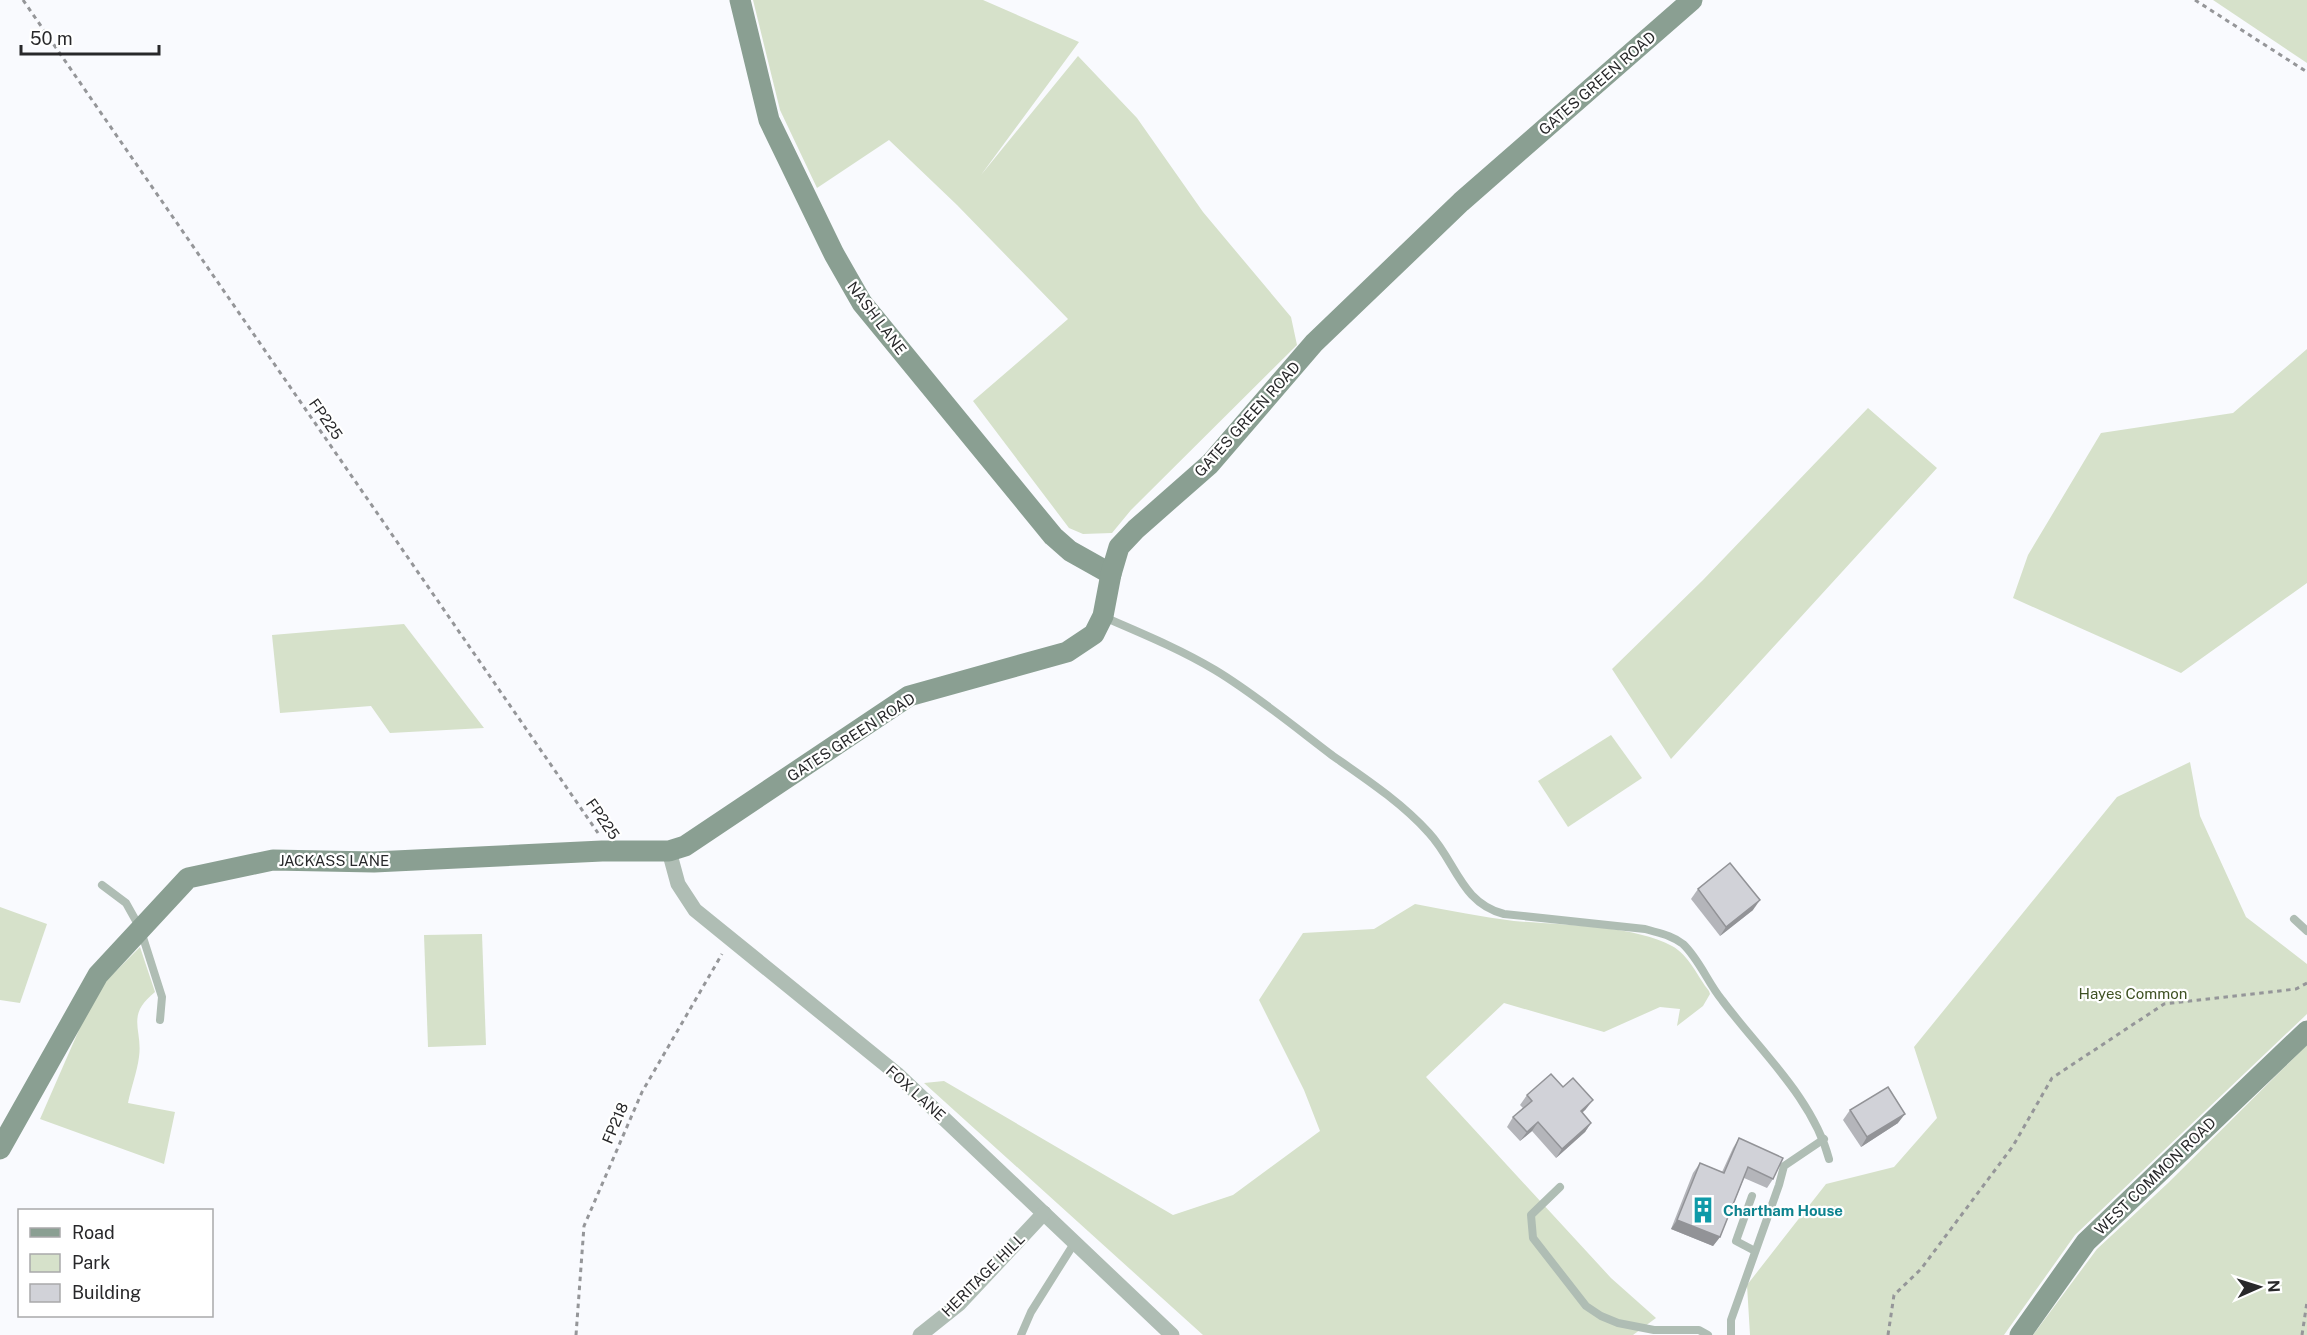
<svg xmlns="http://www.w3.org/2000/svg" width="2307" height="1335" font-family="'Public Sans',sans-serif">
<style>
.green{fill:#d6e1ca}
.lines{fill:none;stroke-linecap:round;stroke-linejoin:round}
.path{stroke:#959699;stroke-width:3;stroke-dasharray:4.5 4.5;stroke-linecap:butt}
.lane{stroke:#afbdb4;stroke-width:8}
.street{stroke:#afbdb4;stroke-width:15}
.secondary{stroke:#8a9f92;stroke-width:21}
.wall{fill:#b4b5ba}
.shaded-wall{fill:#929397}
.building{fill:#d1d2d8;stroke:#929397;stroke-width:1.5}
.labels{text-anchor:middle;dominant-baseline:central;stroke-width:4.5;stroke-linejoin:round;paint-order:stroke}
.street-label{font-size:15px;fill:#28282a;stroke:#fff}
.park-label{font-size:15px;fill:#3e5123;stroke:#fff}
.culture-label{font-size:15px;font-weight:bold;fill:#0d838f;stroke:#fff;text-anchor:start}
</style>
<rect width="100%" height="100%" fill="#f9fafe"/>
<!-- green -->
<g class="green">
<polygon points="753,0 983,0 1079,42 981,175 1078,56 1137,118 1203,212 1291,317 1297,345 1131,510 1112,533 1083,534 1069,528 973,401 1068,319 957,205 889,140 817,188 780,110"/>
<polygon points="2213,0 2307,0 2307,63"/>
<polygon points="2307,349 2307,583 2181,673 2013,598 2028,555 2101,433 2233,413"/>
<polygon points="1868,408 1937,468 1671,759 1612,669 1703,580"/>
<polygon points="404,624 484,728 390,733 371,706 280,713 272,635"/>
<polygon points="1611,735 1642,778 1568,827 1538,781"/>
<polygon points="2190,762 2200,816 2246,917 2307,964 2307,1014 2075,1235 2004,1335 1750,1335 1747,1285 1826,1184 1894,1167 1937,1118 1914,1047 2117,797"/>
<path d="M1415 904C1448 910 1481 917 1514 921 1558 925 1634 925 1672 946 1689 955 1697 976 1709 991L1710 994 1703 1006 1677 1026 1680 1009 1660 1007 1604 1032 1504 1003 1426 1077 1611 1278 1656 1318 1633 1335H1203L924 1083 944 1081 1173 1215 1233 1195 1320 1131 1304 1090 1259 1000 1303 933 1374 929Z"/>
<polygon points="0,907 47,924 20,1003 0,1000"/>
<polygon points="482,934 486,1045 428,1047 424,935"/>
<path d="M140 947 155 992C125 1016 143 1029 139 1057 137 1072 131 1088 128 1103L175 1112 164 1164 40 1119 96 991Z"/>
<polygon points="2307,1045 2307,1335 2033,1335 2097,1249 2168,1183"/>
</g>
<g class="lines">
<!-- path -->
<g class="path">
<polyline points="23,0 598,833"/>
<polyline points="2195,0 2307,72"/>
<polyline points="576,1335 584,1226 642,1092 722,954"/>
<polyline points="1888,1335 1894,1295 1921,1269 2013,1146 2052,1078 2164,1004 2296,989 2307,983"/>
<polyline points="2302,1335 2307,1302"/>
</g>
<!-- lane -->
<g class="lane">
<path d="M1104 617C1141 633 1180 649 1215 670 1255 694 1296 728 1333 756 1366 779 1402 803 1429 833 1456 862 1461 903 1504 914L1645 929C1658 933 1672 935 1683 944 1699 959 1708 983 1722 1000 1759 1050 1813 1098 1829 1159"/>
<polyline points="102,885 126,903 140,928 162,997 160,1020"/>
<polyline points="2294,919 2307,931"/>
<polyline points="1560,1187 1531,1215 1533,1238 1586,1306 1601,1316 1618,1323 1654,1330 1699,1330 1708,1335"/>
<polyline points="1752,1196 1736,1241 1755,1251"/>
<polyline points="1021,1335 1031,1312 1075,1242"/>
<polyline points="1731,1335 1731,1320 1779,1185 1784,1166 1824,1139"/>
</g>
<!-- street -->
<g class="street">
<polyline points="669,851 678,884 695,910 897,1074 1172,1335"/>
<polyline points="920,1335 959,1304 1044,1213"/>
</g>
<!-- secondary -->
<g class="secondary">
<polyline points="740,0 769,120 834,254 862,303 1053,536 1070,551 1111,574"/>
<polyline points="0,1149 98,975 188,878 273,860 374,862 602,851 669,851 685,846 909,696 1067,652 1094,634 1103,616 1111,574 1119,547 1136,529 1210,464 1314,343 1461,202 1692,0"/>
<polyline points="2020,1335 2086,1242 2307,1031"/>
</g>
</g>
<!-- wall -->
<g class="wall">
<polygon points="1698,889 1753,910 1720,936 1691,899"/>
<polygon points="1563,1087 1586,1109 1582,1113 1591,1123 1585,1132 1556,1158 1532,1131 1520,1141 1507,1127 1513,1117 1523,1108 1520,1105 1527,1095"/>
<polygon points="1850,1110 1898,1123 1861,1147 1843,1120"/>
<polygon points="1739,1138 1773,1179 1767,1188 1744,1178 1720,1237 1713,1246 1671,1229 1693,1173 1700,1163 1722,1172 1733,1148"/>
</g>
<!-- shaded-wall -->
<g class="shaded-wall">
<polygon points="1760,900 1753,910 1720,936 1726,927"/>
<polygon points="1593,1100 1586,1109 1574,1120 1581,1111"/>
<polygon points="1905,1114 1898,1123 1861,1147 1867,1137"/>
<polygon points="1538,1122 1532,1131 1520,1141 1527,1132"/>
<polygon points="1591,1123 1585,1132 1556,1158 1562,1149"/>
<polygon points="1677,1220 1720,1237 1713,1246 1671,1229"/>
</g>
<!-- building -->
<g class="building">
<polygon points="1730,863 1760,900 1726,927 1698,889"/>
<polygon points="1551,1074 1563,1087 1573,1078 1593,1100 1581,1111 1591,1123 1562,1149 1538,1122 1527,1132 1513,1117 1532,1101 1527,1095"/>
<polygon points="1888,1087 1905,1114 1867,1137 1850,1110"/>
<polygon points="1739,1138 1783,1158 1773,1179 1748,1167 1720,1237 1677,1220 1700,1163 1724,1173"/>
</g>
<!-- icons -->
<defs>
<g id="building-bare" transform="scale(2.07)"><path d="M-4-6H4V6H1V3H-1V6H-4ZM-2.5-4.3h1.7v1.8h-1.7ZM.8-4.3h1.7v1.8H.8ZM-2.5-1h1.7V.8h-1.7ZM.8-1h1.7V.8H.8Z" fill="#0f9aa8" stroke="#fff" stroke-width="2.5" paint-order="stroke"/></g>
</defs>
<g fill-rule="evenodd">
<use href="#building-bare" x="1703" y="1210"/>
</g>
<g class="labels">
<!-- street labels -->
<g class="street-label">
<text transform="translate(1597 83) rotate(-41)">GATES GREEN ROAD</text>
<text transform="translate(877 318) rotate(53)">NASH LANE</text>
<text transform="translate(326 419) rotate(55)">FP225</text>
<text transform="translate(1247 419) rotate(-48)">GATES GREEN ROAD</text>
<text transform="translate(851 737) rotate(-33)">GATES GREEN ROAD</text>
<text transform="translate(603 819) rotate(55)">FP225</text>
<text x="334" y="860">JACKASS LANE</text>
<text transform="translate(916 1093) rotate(42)">FOX LANE</text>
<text transform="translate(615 1123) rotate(-67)">FP218</text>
<text transform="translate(2155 1176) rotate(-44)">WEST COMMON ROAD</text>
<text transform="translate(983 1275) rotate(-45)">HERITAGE HILL</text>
</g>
<!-- park labels -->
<g class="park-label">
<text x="2133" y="993">Hayes Common</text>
</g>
<!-- culture labels -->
<g class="culture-label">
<text x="1723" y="1210">Chartham House</text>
</g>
</g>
<!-- legend -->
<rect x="18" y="1209" width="195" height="108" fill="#ffffff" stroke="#a9a9aa" stroke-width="1.5"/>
<rect x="30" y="1228" width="30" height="9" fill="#8a9f92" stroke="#a9a9aa" stroke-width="1.5"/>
<text x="72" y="1239" font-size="18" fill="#28282a">Road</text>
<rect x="30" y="1254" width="30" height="18" fill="#d6e1ca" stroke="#a9a9aa" stroke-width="1.5"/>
<text x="72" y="1269" font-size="18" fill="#28282a">Park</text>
<rect x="30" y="1284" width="30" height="18" fill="#d1d2d8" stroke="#a9a9aa" stroke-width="1.5"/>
<text x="72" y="1299" font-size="18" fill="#28282a">Building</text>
<!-- north arrow -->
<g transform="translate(2259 1287) rotate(87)" stroke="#ffffff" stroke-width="4.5" paint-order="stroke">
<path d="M0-4.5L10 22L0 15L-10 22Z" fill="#28282a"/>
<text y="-9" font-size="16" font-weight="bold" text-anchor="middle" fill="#28282a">N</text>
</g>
<!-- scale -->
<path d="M21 45v9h138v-9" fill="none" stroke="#28282a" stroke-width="3"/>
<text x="30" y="45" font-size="18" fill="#28282a" stroke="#ffffff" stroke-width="4.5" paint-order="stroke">50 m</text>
</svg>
